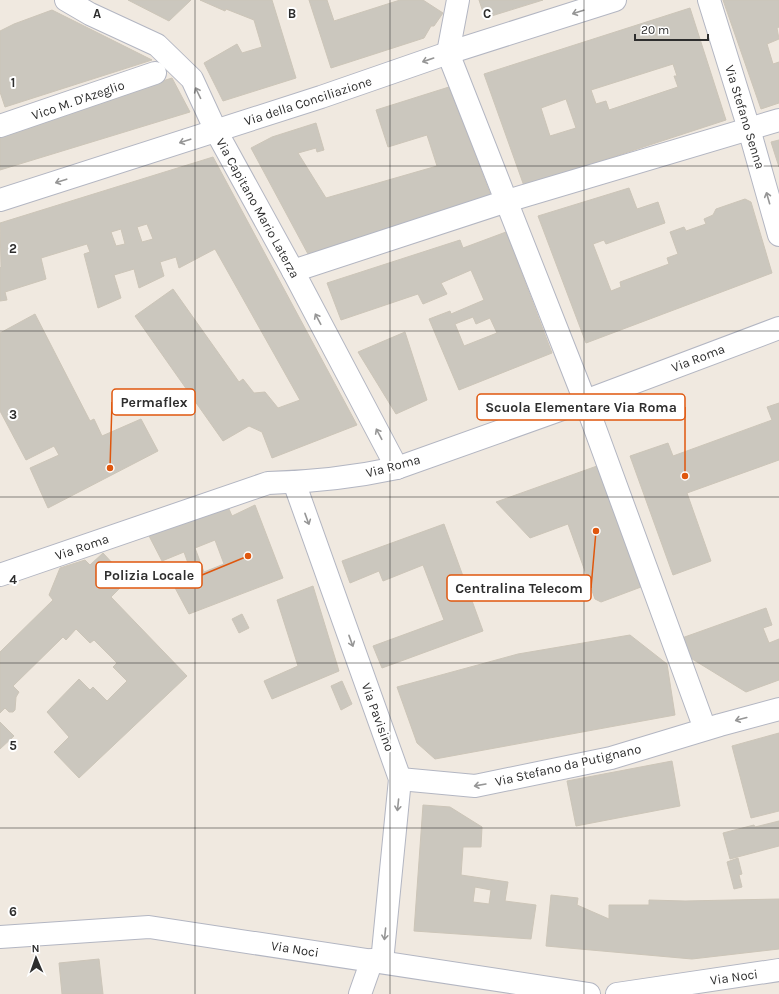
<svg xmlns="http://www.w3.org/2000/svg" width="779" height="994" font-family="Karla,sans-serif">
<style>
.building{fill:#cbc7be;stroke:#ccc5b8;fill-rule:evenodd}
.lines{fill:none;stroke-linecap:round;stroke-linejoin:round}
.minor-casing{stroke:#b3b6c2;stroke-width:24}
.tertiary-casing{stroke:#b3b6c2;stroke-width:24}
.minor{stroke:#fff;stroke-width:22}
.tertiary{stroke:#fff;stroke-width:22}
.oneway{stroke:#969696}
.grid{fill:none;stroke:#2e2e2e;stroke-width:1;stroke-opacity:0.55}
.labels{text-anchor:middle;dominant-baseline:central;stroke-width:4;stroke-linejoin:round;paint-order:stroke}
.street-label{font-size:13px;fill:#2e2e2e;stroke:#fff}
.grid-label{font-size:13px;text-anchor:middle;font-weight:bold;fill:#2e2e2e;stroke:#fff;stroke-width:4;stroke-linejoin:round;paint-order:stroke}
.leader{fill:none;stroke:#df570e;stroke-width:1.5}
.callout-dot{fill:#df570e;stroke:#fff;stroke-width:1.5}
.callout{fill:#fff;stroke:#df570e;stroke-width:1.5}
.callout-label{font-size:14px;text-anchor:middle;font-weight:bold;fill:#2e2e2e}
</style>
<rect width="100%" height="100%" fill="#f0e9e0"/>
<!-- building -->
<g class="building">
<polygon points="128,0 191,0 169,21"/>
<polygon points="200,0 272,0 296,78 223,101 204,63 237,44 242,53 262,47 254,20 226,9 225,11"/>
<polygon points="309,0 327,0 334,21 400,0 423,0 443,13 434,26 431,26 424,38 331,68"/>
<polygon points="479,0 543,0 485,18"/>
<polygon points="723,0 779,0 779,27 777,28 779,39 767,44 773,64 779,62 779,103 761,109"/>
<path d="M690 8 726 120 524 186 484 74ZM673 64 677 76H674L678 87 609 110 606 101 596 104 591 90ZM566 99 576 128 550 136 541 108Z"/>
<polygon points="52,10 152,60 5,107 0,92 0,31 14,24"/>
<polygon points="172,78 190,112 0,170 0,132"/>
<polygon points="449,87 491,196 308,254 251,148 272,137 316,123 324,150 317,152 316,148 298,153 326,198 437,166 427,135 388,147 376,110"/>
<polygon points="779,140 779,167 771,142"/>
<path d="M213 157 357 425 272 458 262 432 249 426 223 441 135 316 173 289 239 382 243 379 254 393 265 392 278 408 300 400 215 249 179 268 176 257 160 262 164 276 139 288 134 269 114 275 121 298 98 308 84 254 90 252 87 244 41 258 46 279 5 292 7 300 0 301V268L1 267 0 223ZM147 224 153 239 142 242 137 227ZM121 229 125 244 116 246 111 232Z"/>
<polygon points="629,188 637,209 658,202 665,223 606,244 604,240 593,244 611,291 621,287 620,282 669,264 667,258 678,254 670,232 684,227 686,231 706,224 704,219 713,215 716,209 745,199 751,202 772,273 586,343 538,216"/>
<path d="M506 232 552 353 459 390 429 319 450 311 451 314 484 300 471 270 441 283 447 294 423 304 418 294 341 320 327 283 460 240 463 248ZM473 317 476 324 490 318 497 333 464 346 455 324Z"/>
<polygon points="35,314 90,421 94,419 102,436 141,419 158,451 48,508 30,468 59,455 54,446 26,460 0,411 0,333"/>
<polygon points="405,332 427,400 396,414 358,352"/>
<polygon points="779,403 779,460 687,493 711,561 673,575 630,456 668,443 673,456 772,420 767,407"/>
<polygon points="597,466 641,587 601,602 595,599 568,524 530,538 496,502"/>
<path d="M226 502 232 516 255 505 283 578 189 614 173 584 193 577 184 552 162 561 147 532ZM215 540 224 564 204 572 195 548Z"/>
<polygon points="444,524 483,631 382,668 373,646 444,620 423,565 383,581 379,571 350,583 342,561"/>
<polygon points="103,553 128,580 111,597 187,676 79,778 54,752 69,737 47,712 79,679 90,690 93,687 107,701 127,681 113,667 117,663 94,640 90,643 76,629 66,640 63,637 13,686 19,692 16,697 15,710 13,712 9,712 5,708 0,713 0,652 53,600 49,595 60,568 85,560 90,565"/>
<polygon points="313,586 339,671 272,699 264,681 298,666 277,600"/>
<polygon points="766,608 772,625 763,628 769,643 779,639 779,680 746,692 684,654 679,639"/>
<polygon points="242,614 249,628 239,633 232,619"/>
<polygon points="630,635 667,664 675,715 435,759 417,743 397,687 518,654"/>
<polygon points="342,681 352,704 341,710 331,686"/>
<polygon points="0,722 14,736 0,749"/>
<polygon points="779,733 779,811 751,818 732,746"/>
<polygon points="672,761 680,806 576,826 567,781"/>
<path d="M423 805 450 807 482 827 481 847H463L461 875 508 882 505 901 536 905 531 939 414 931ZM475 887 491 890 489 904 473 902Z"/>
<polygon points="779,821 779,846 730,859 723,833 754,825 755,827"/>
<polygon points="738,858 742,874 739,875 742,887 734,889 727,862"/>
<polygon points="551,895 578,898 577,905 609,919 609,905 649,905 649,900 685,901 779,899 779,949 692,959 546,946"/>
<polygon points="99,959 103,994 62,994 59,963"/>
</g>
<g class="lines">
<!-- minor casing -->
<g class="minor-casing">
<g id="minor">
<polyline points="66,0 90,14 157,45 192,79 216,131 293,271 397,468"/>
<polyline points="458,0 448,53 585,401 705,729"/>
<polyline points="709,0 749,129 779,235"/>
<polyline points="0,126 155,73"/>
<polyline points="0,200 321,97 448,53 615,0"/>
<polyline points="293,271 507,201 779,120"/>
<polyline points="294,482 400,779 382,962"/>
<polyline points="400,779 475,786 611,758 720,725 779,709"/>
<polyline points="0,937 149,927 589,994"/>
<polyline points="360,994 372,960"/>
<polyline points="617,994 779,970"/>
</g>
</g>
<!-- tertiary casing -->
<g class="tertiary-casing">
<path id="tertiary" d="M0 575 268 483C311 482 355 477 397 468L585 401 779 328"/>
</g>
<!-- minor -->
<use href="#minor" class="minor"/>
<!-- tertiary -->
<use href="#tertiary" class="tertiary"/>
</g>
<!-- one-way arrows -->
<defs><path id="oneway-shaft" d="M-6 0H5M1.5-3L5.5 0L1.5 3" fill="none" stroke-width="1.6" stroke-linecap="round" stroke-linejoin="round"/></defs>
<g class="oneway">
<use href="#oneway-shaft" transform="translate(578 12) rotate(162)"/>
<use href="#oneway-shaft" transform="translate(428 60) rotate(161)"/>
<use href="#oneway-shaft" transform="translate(198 93) rotate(-116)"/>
<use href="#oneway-shaft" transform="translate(185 141) rotate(162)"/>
<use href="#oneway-shaft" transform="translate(61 181) rotate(162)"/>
<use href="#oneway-shaft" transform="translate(768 198) rotate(-106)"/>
<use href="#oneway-shaft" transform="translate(318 319) rotate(-118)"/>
<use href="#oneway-shaft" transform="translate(379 434) rotate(-118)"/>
<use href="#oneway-shaft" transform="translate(307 519) rotate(70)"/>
<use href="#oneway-shaft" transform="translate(351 641) rotate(70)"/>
<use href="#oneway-shaft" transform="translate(741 719) rotate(165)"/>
<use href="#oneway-shaft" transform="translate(480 785) rotate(170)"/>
<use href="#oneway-shaft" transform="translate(398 805) rotate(96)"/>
<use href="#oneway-shaft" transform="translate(385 934) rotate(96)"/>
</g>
<!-- grid -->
<path class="grid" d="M195 0V994M390 0V994M584 0V994M0 166H779M0 331H779M0 497H779M0 663H779M0 828H779"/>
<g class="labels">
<!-- street labels -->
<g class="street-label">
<text transform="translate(78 100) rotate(-19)">Vico M. D'Azeglio</text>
<text transform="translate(308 101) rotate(-18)">Via della Conciliazione</text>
<text transform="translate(745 117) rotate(73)">Via Stefano Senna</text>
<text transform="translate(258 208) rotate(61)">Via Capitano Mario Laterza</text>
<text transform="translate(698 358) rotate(-21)">Via Roma</text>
<text transform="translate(393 466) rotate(-15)">Via Roma</text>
<text transform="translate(82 547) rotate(-19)">Via Roma</text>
<text transform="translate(378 717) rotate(70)">Via Pavisino</text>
<text transform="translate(568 765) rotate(-13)">Via Stefano da Putignano</text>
<text transform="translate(295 949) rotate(9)">Via Noci</text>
<text transform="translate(734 977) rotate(-8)">Via Noci</text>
</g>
</g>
<g class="grid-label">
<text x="97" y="18">A</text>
<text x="292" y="18">B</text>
<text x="487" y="18">C</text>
<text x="13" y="87">1</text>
<text x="13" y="253">2</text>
<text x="13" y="419">3</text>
<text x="13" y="584">4</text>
<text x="13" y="750">5</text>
<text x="13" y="916">6</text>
</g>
<!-- callouts -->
<path class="leader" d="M110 468L112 402M685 476L685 407M248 556L202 575M596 531L591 588"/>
<g class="callout-dot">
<circle cx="110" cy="468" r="4"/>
<circle cx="685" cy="476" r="4"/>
<circle cx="248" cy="556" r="4"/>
<circle cx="596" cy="531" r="4"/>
</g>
<g class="callout">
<rect x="112" y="389" width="83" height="26" rx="4"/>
<rect x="477" y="394" width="208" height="26" rx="4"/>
<rect x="96" y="562" width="106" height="26" rx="4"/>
<rect x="447" y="575" width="144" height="26" rx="4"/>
</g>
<g class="callout-label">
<text x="154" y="407">Permaflex</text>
<text x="581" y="412">Scuola Elementare Via Roma</text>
<text x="149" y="580">Polizia Locale</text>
<text x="519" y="593">Centralina Telecom</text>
</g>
<!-- north arrow -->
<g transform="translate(36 958) rotate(358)" stroke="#ffffff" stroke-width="3" paint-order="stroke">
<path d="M0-3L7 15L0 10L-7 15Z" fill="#2e2e2e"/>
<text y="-6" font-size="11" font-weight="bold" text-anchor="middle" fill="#2e2e2e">N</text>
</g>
<!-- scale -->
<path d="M635 34v6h73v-6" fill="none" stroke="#2e2e2e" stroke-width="2"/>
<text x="641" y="34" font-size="12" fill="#2e2e2e" stroke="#ffffff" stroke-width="3" paint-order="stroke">20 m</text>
</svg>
